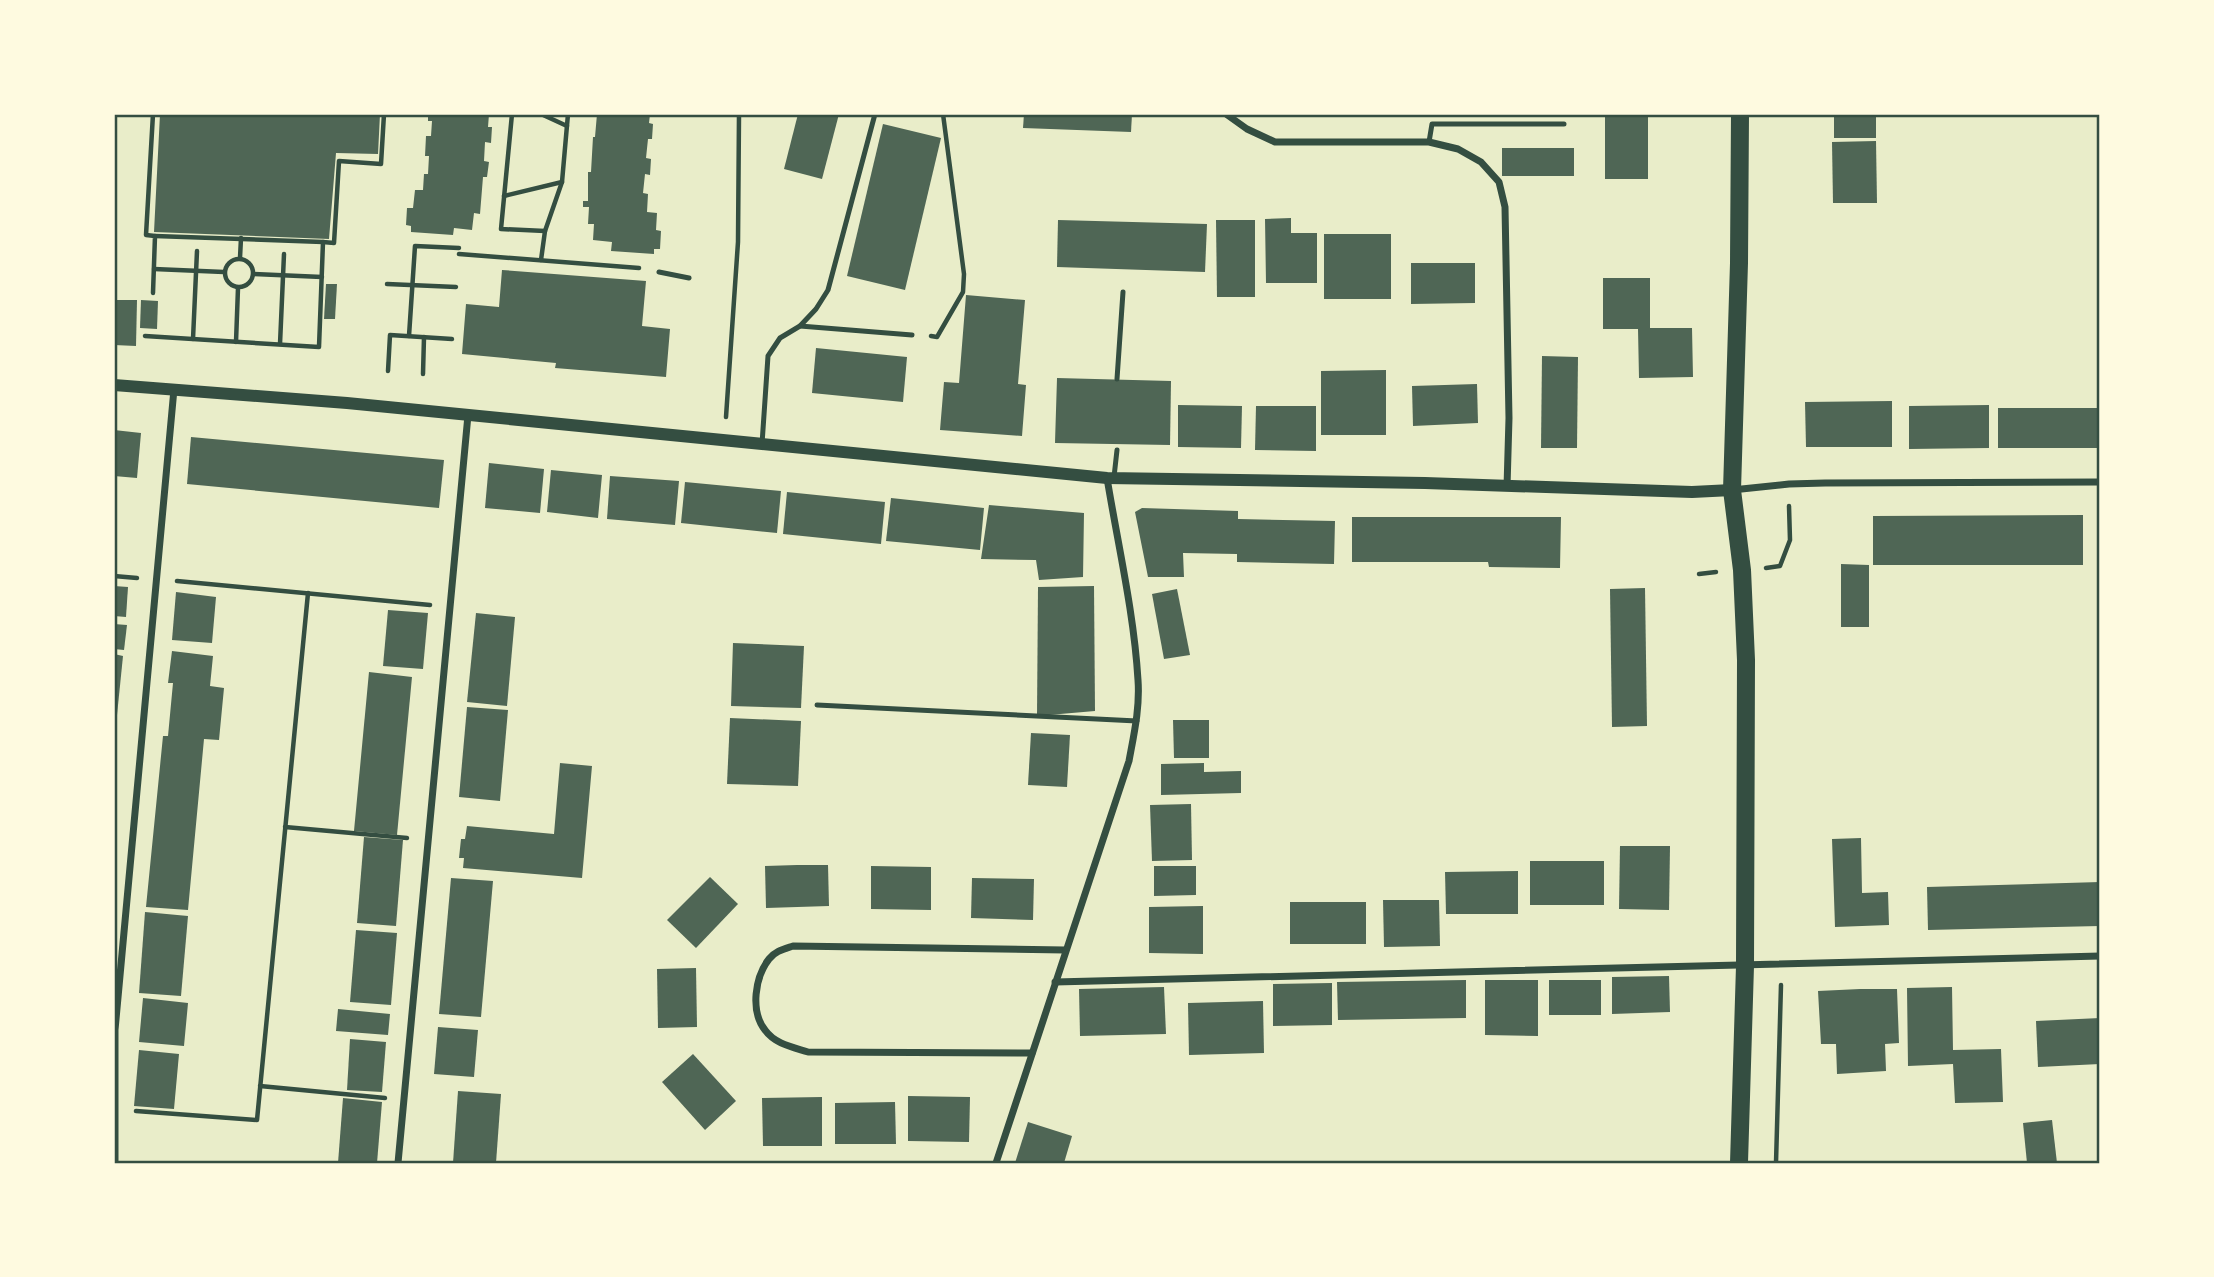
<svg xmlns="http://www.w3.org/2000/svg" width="2214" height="1277" font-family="'DM Sans',sans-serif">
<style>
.building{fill:#4f6655}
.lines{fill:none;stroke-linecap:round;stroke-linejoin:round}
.path{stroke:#344e41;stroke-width:4.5}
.service{stroke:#344e41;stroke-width:5}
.minor{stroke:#344e41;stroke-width:7}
.tertiary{stroke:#344e41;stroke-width:12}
.primary{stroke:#344e41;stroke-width:18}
.neatline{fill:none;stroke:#344e41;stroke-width:2.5}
</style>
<rect width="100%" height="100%" fill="#e9edc9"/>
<!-- building -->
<g class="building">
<polygon points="160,114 380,114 378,154 336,153 329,239 154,232"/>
<polygon points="428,114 489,114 488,127 492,127 491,143 485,142 484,161 489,162 487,177 483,177 480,214 474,213 472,230 454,228 453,235 411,232 411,226 406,225 407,208 413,208 415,190 423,190 424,174 428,174 429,156 425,156 426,136 431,136 432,121 428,121"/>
<polygon points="597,114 650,114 649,123 653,124 652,139 648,139 646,158 651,159 650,175 645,174 643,193 648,194 647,212 657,213 656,230 661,231 660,249 654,249 654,254 611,251 612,242 593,240 594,224 588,224 589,207 583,207 583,201 588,201 588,172 591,172 593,137 595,137"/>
<polygon points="798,114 839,114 822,179 784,169"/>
<polygon points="1024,114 1132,114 1131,132 1023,128"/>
<rect x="1605" y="114" width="43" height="65"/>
<rect x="1834" y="114" width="42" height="24"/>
<polygon points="883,124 941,138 905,290 847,276"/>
<polygon points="1876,141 1877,203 1833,203 1832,142"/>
<rect x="1502" y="148" width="72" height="28"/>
<polygon points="1291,218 1291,233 1317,233 1317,283 1266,283 1265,219"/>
<polygon points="1058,220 1207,224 1205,272 1057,267"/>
<polygon points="1216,220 1255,220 1255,297 1217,297"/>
<rect x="1324" y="234" width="67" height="65"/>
<polygon points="1411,263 1475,263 1475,303 1411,304"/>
<polygon points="502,270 646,281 642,326 670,329 666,377 555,368 556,363 462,354 466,304 499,307"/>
<polygon points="1603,278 1650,278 1650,328 1692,328 1693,377 1639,378 1638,329 1603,329"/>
<polygon points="326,284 337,284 335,319 324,319"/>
<polygon points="966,295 1025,300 1018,384 1026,385 1022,436 940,430 944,382 959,383"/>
<polygon points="114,300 137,300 136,346 114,345"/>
<polygon points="141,300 158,301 157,329 140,328"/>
<polygon points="816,348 907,357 903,402 812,393"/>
<polygon points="1542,356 1578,357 1577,448 1541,448"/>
<polygon points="1386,370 1386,435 1321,435 1321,371"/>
<polygon points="1057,378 1171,381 1170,445 1055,443"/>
<polygon points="1477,384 1478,423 1413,426 1412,386"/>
<polygon points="1892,401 1892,447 1806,447 1805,402"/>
<polygon points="1178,405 1242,406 1241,448 1178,447"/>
<polygon points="1989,405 1989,448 1909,449 1909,406"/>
<polygon points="1256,406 1316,406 1316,451 1255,450"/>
<rect x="1998" y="408" width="102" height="40"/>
<polygon points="114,430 141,433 137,478 114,476"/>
<polygon points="191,437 444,460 439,508 187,484"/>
<polygon points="489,463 544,469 540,513 485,508"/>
<polygon points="551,470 602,475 598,518 547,512"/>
<polygon points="610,476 679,481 675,525 607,519"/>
<polygon points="685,482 781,491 777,533 681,523"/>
<polygon points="787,492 885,502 881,544 783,534"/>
<polygon points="891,498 984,508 980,550 886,541"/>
<polygon points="989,505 1084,513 1083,577 1039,580 1036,560 981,559"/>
<polygon points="1142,508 1238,511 1238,519 1335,521 1334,564 1237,562 1237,554 1183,553 1184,577 1148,577 1135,512"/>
<polygon points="2083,515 2083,565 1873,565 1873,516"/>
<polygon points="1352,517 1561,517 1560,568 1489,567 1488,562 1352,562"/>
<polygon points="1841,564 1869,565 1869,627 1841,627"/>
<polygon points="114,586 128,587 126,617 114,616"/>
<polygon points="1094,586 1095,711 1037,716 1038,587"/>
<polygon points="1645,588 1647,726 1612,727 1610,589"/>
<polygon points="1177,589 1190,655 1164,659 1152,594"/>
<polygon points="176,592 216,597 212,643 172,640"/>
<polygon points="388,610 428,613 423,669 383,666"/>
<polygon points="476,613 515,617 507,706 467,702"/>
<polygon points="114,624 127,625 124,650 114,649"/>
<polygon points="733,643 804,646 801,708 731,706"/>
<polygon points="172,651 213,656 210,686 224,688 219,740 204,739 188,910 146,907 163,736 168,736 173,683 168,683"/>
<polygon points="114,654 123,656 116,725 114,725"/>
<polygon points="369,672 412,677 397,835 354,831"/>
<polygon points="467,707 508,710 500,801 459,797"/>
<polygon points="730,718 801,721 798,786 727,784"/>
<polygon points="1173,720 1209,720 1209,758 1174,758"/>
<polygon points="1031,733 1070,735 1067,787 1028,785"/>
<polygon points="560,763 592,766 582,878 463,868 464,858 459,858 461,839 465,839 467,826 554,834"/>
<polygon points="1204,763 1204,772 1241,771 1241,793 1161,795 1161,764"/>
<polygon points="1191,804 1192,860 1152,861 1150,805"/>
<polygon points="364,837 403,840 396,926 357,923"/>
<polygon points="1861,838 1862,893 1888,892 1889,925 1835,927 1832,839"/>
<polygon points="1620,846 1670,846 1669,910 1619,909"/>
<rect x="1530" y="861" width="74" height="44"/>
<polygon points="797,865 828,865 829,906 766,908 765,866"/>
<polygon points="871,866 931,867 931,910 871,909"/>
<polygon points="1154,866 1196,866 1196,895 1154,896"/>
<polygon points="1518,871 1518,914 1446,914 1445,872"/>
<polygon points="710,877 738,904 696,948 667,920"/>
<polygon points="451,878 493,881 481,1017 439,1014"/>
<polygon points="972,878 1034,879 1033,920 971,918"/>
<polygon points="2100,882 2100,926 1928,930 1927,887"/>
<polygon points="1383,900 1439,900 1440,946 1384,947"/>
<rect x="1290" y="902" width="76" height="42"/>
<polygon points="1203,906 1203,954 1149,953 1149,907"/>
<polygon points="145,912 188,916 181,996 139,993"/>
<polygon points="356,930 397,933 391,1005 350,1002"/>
<polygon points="696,968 697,1027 658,1028 657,969"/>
<polygon points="1669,976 1670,1012 1612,1014 1612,977"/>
<polygon points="1466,980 1466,1018 1338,1020 1337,982"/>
<polygon points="1485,980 1538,980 1538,1036 1485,1035"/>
<rect x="1549" y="980" width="52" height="35"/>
<polygon points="1332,983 1332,1025 1273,1026 1273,984"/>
<polygon points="1164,987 1166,1034 1080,1036 1079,989"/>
<polygon points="1952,987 1953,1050 2001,1049 2003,1102 1955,1103 1953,1064 1908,1066 1907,988"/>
<polygon points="1860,989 1897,989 1899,1043 1885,1044 1886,1071 1837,1074 1836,1044 1821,1044 1818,991"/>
<polygon points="143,998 188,1003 184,1046 139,1042"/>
<polygon points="1263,1001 1264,1053 1189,1055 1188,1003"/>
<polygon points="338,1009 390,1014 388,1035 336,1031"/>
<polygon points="2100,1018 2100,1064 2038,1067 2036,1021"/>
<polygon points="438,1027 478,1030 474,1077 434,1074"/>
<polygon points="350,1039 386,1042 382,1092 347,1090"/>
<polygon points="139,1050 179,1054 174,1109 134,1106"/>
<polygon points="693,1054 736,1101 705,1130 662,1082"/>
<polygon points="458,1091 501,1094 496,1163 453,1163"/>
<polygon points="908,1096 970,1097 969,1142 908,1141"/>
<polygon points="822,1097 822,1146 763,1146 762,1098"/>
<polygon points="343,1098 382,1102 377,1163 338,1163"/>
<polygon points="895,1102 896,1144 835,1144 835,1103"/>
<polygon points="2052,1120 2057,1163 2027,1163 2023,1123"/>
<polygon points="1028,1122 1072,1136 1064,1163 1015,1163"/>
</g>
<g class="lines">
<!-- path -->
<g class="path">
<polyline points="512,114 501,229 545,231 562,182 568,114"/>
<polyline points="541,114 567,126"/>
<polyline points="504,196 562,182"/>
<polyline points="155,236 323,242"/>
<polyline points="459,254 639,268"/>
<polyline points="240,258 241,238"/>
<circle cx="239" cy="273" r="14"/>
<polyline points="541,260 545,231"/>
<polyline points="154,269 224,272"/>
<polyline points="254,274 322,277"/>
<polyline points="387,284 456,287"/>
<polyline points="153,293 155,236 146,235 153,114"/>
<polyline points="145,336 319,347 323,242 334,243 339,161 381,164 384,114"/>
<polyline points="409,336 415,246 459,248"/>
<polyline points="931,336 937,337 963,292 964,274 943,114"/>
<polyline points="193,339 197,251"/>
<polyline points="236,342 238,288"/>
<polyline points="280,344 284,254"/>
<polyline points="388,371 390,335 452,339"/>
<polyline points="423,374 424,337"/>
<polyline points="726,417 738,242 739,114"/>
<polyline points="1766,568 1780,566 1790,540 1789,506"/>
<polyline points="1699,574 1716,572"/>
<polyline points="114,576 137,578"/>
<polyline points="177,581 430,605"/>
<polyline points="285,827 407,838"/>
<polyline points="260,1086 385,1098"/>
<polyline points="136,1111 257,1120 308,593"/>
<polyline points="1776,1163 1781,985"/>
</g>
<!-- service -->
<g class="service">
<polyline points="1429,142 1432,124 1564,124"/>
<polyline points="659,272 689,278"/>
<polyline points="800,326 912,335"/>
<polyline points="1117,379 1123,292"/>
<polyline points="762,444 768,356 780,338 800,326 816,309 828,290 875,114"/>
<polyline points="1114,477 1117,450"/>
<polyline points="817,705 1137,721"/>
</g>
<!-- minor -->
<g class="minor">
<polyline points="1226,114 1247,129 1275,142 1429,142 1458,149 1481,162 1499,182 1505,207 1509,418 1507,487"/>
<polyline points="1732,490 1789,484 1825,483 2100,482"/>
<polyline points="1055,982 2100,956"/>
<path d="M1032 1053 808 1052C792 1047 775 1044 765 1030 750 1011 755 977 769 959 775 951 784 949 793 946L1065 950"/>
<polyline points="115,1163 115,1030 174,389"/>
<polyline points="398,1163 468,415"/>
<path d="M996 1163 1129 761C1134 734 1140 708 1138 680 1134 613 1118 545 1107 478"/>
</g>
<!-- tertiary -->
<polyline class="tertiary" points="114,385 347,403 1107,478 1425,483 1692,492 1732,490"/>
<!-- primary -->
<polyline class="primary" points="1739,1163 1745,966 1746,660 1742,570 1732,490 1739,263 1740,114"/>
</g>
<!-- border -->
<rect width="2214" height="1277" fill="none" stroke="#fefae0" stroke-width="231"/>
<rect x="116" y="116" width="1982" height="1046" class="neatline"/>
</svg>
